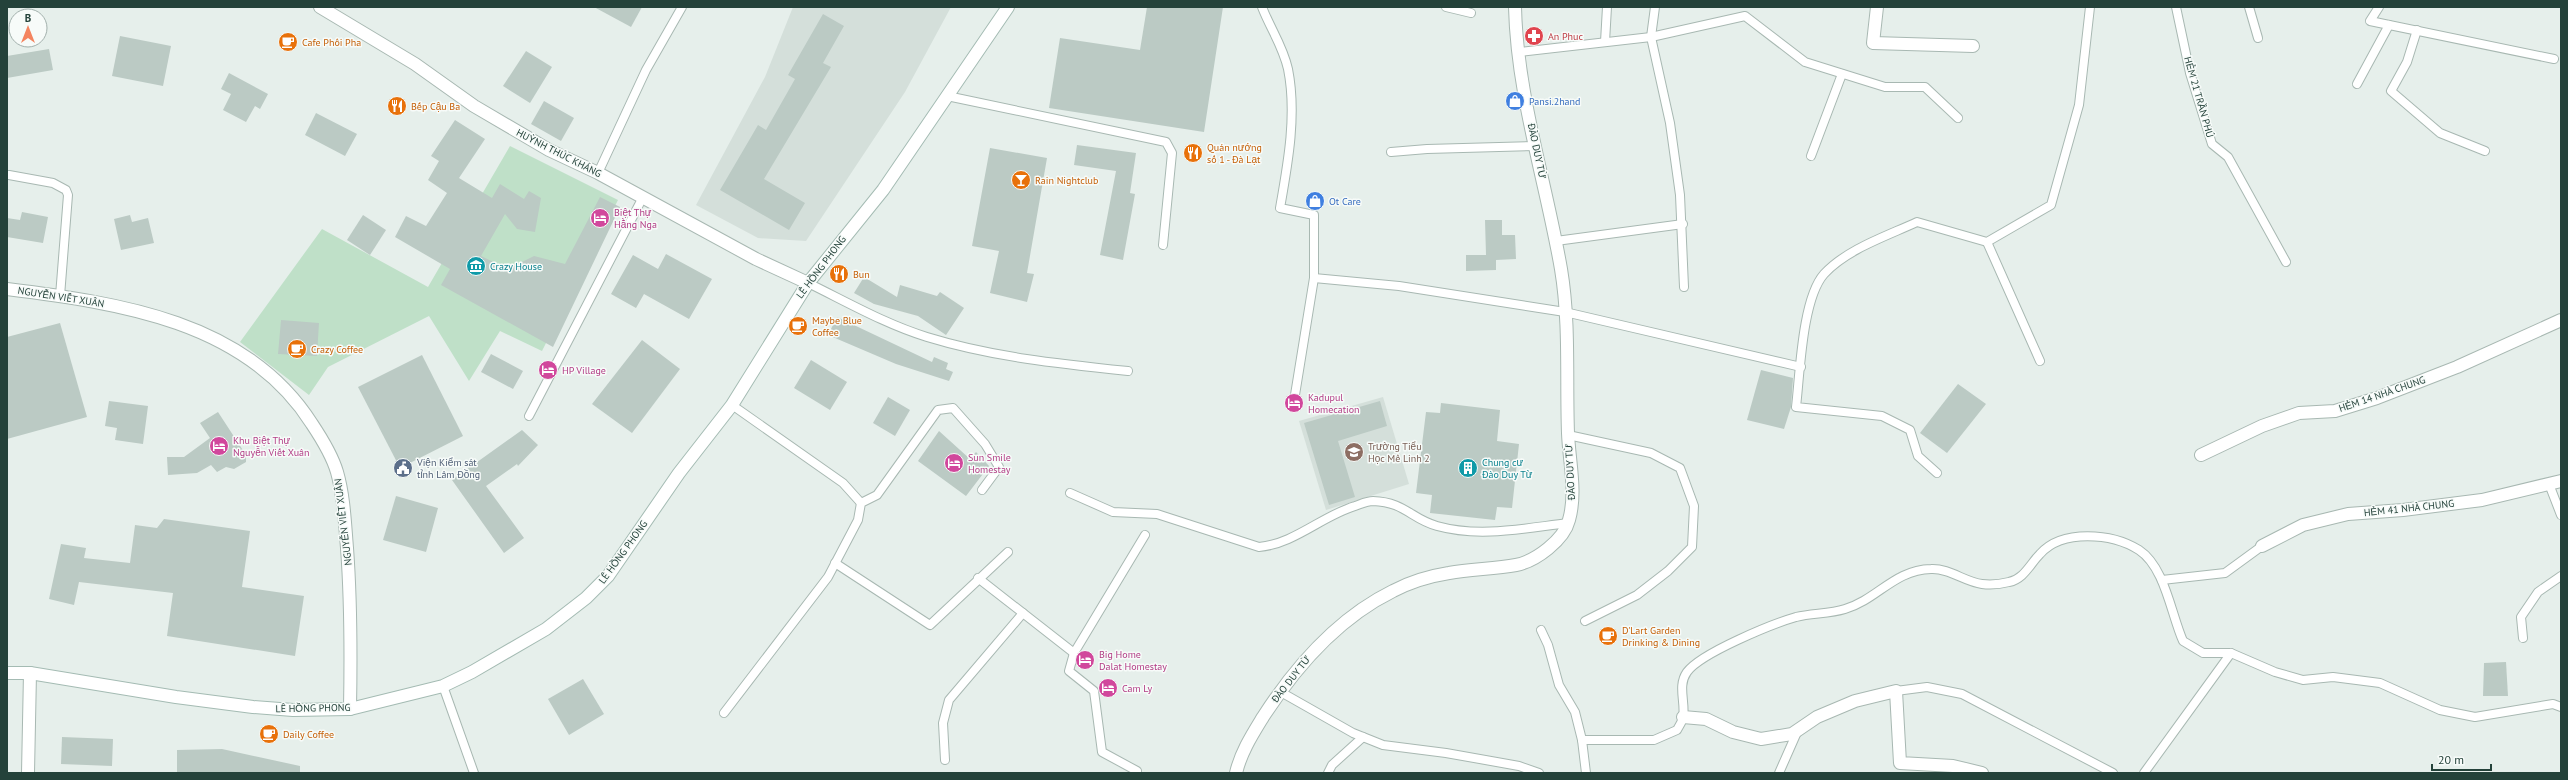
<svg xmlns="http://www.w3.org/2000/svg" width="2568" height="780" font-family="'PT Sans',sans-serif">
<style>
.built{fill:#d4dfda}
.green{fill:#bfe0c8}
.building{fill:#bbcac4}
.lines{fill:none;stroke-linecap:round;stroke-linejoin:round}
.lane-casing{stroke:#a8b8b2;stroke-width:10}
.street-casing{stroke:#a8b8b2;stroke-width:14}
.secondary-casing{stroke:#a4bbb3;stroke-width:14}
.lane{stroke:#fff;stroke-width:8}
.street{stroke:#fff;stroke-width:12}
.secondary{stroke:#fff;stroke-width:12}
.labels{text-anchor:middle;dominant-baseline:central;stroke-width:3;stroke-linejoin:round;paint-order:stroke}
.health-label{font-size:10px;fill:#be3a42;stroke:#f7fbf9;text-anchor:start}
.food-label{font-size:10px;fill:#c56008;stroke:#f7fbf9;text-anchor:start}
.street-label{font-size:10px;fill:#24423a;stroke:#f7fbf9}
.shop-label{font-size:10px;fill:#366cbe;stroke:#f7fbf9;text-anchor:start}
.hotel-label{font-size:10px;fill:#b23c85;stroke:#f7fbf9;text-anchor:start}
.culture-label{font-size:10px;fill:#0d838f;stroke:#f7fbf9;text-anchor:start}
.education-label{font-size:10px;fill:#785e54;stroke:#f7fbf9;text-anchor:start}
.service-label{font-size:10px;fill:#4e5e75;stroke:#f7fbf9;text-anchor:start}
</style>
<rect width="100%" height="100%" fill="#e6efeb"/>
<!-- built -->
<g class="built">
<polygon points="793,7 951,7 905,92 806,241 758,238 696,205 765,77"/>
<polygon points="1383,397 1409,484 1326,510 1299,421"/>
</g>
<!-- green -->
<polygon class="green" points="510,146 618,200 542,351 500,331 469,381 429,316 328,367 309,395 240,342 322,229 428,287"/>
<!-- building -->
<g class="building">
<polygon points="594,7 642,7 631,27"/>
<polygon points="1147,7 1223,7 1204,132 1049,108 1060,38 1140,50"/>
<polygon points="823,14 844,26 823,63 831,67 764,179 805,203 789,230 720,190 758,125 766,130 795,79 788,75"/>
<polygon points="120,36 171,46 163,86 112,76"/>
<polygon points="49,49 53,70 7,78 7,56"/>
<polygon points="526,51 552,67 530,103 503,86"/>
<polygon points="229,73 268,94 260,109 255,106 246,122 223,110 231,94 221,89"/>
<polygon points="544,101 574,118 561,141 531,124"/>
<polygon points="316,113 357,134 345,156 305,135"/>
<polygon points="455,120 485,139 459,178 492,198 500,184 524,199 529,191 541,198 535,232 517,229 505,214 481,256 508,269 534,256 565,264 600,197 620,207 553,347 441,285 450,269 395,237 406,216 426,226 447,193 428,180 439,161 431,156"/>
<polygon points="1077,145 1136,153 1130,193 1135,194 1123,260 1100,255 1116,171 1074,165"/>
<polygon points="990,148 1047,158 1027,273 1034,274 1027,302 990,293 999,251 972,246"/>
<polygon points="22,212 48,217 43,243 7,237 7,218 20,220"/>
<polygon points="130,215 132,222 148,218 154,243 121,250 114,219"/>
<polygon points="363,215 386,230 370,255 347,240"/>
<polygon points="1485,220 1502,220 1502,235 1515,235 1516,259 1496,260 1496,270 1466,271 1466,255 1486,255"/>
<polygon points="666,254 712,279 689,319 644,294 636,308 611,294 633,255 658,269"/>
<polygon points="864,277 897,297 900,285 937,296 940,292 964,308 946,335 918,316 874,304 854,293"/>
<polygon points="837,317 932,362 934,357 948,363 946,369 953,372 949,381 896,364 828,335"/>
<polygon points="281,320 319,323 317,356 278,354"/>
<polygon points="60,323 87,417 7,439 7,337"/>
<polygon points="642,340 680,369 632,433 592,404"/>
<polygon points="491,354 523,371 513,389 481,372"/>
<polygon points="422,355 463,436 400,468 358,387"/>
<polygon points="811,360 847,382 830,410 794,388"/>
<polygon points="1761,370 1793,378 1791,407 1784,429 1747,420"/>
<polygon points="1958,384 1986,404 1947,453 1920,433"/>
<polygon points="888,397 910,410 895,436 873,423"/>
<polygon points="109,401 148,406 143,444 115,440 117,428 105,426"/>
<polygon points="1380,401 1387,426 1338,441 1355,497 1329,505 1304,423"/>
<polygon points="1441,403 1500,410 1497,441 1519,444 1512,508 1497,507 1495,520 1430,513 1432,495 1416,493 1426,412 1440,413"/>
<polygon points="218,412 246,455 246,462 234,469 226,467 217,472 211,465 197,473 168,475 167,457 184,457 210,438 200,423"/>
<polygon points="522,430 538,445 518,466 517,464 486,486 524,538 504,553 452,480"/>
<polygon points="939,431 970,459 976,452 989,466 966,496 918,461"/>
<polygon points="396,496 438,508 426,552 383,540"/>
<polygon points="164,519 250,531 242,587 304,596 295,656 167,636 173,593 79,582 74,605 49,599 61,544 86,548 84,558 130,563 135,525 157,528"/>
<polygon points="2506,662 2508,696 2483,696 2484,663"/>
<polygon points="583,679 604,714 569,735 548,699"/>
<polygon points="62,737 113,739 112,766 61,764"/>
<polygon points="222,749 300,766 300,773 177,773 177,750"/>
</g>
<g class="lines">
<!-- lane casing -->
<g class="lane-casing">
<g id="lane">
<path d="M1262 7C1270 28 1283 46 1288 69 1297 114 1288 163 1280 208L1314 215V278L1294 401"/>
<polyline points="1446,7 1471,13"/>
<polyline points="1655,7 1651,37 1670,123 1680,195 1684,287"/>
<polyline points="2176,7 2190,73 2212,144 2228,157 2286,262"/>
<polyline points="2249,7 2258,38"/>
<polyline points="2379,7 2370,21 2554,59"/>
<polyline points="2417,30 2407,62 2391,91 2440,133 2485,151"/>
<polyline points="1605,42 1607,7"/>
<polyline points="1519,52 1651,37 1745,16 1805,62 1885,87 1925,87 1958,118"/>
<polyline points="2357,84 2389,25"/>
<polyline points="947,96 1166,142 1172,153 1163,245"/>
<polyline points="1391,152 1427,149 1536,146"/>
<polyline points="1811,156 1842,74"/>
<polyline points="598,173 646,70 682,7"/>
<polyline points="9,175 53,183 66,190 68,195 60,296"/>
<polyline points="1556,241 1683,224"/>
<polyline points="1987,242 2040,361"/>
<polyline points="1314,278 1399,286 1565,312 1801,367"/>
<path d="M808 283C847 302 885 324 927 337 992 357 1060 364 1128 371"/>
<polyline points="732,405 843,483 861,503"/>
<polyline points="529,416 643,197"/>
<polyline points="1568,435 1651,453 1680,468 1694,506 1692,547 1668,571 1637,595 1585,621"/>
<path d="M1937 473 1918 456 1910 430 1882 416 1796 407C1800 374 1802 299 1824 274 1847 249 1887 236 1917 222L1987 242 2051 205 2079 105 2090 7"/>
<polyline points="2549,484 2561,515"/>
<path d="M1070 493 1113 512 1157 514 1259 547C1294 544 1322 516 1355 506 1361 504 1367 501 1373 501 1405 502 1411 519 1437 526 1480 538 1525 528 1569 523"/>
<polyline points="835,563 930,625 1008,552"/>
<polyline points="978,578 1074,653"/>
<polyline points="2162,580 2225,573 2262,546"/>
<polyline points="1541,630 1548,645 1559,685 1575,712 1582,740 1586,773"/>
<polyline points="2523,638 2521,617 2538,592 2561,576"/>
<polyline points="443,686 474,773"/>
<polyline points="1279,691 1353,733 1383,745 1446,753 1519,766 1539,773"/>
<polyline points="1896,691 1927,687 1962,694 2113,773"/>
<polyline points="724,713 828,577 858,520 861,503 877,495 938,410 953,408 985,444 999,467 982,490"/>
<path d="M1582 740H1654L1677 730C1679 726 1682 722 1683 718 1686 703 1677 686 1687 672 1701 653 1772 624 1796 617 1812 613 1829 614 1845 609 1878 599 1894 570 1931 569 1949 568 1965 582 1982 584 1990 585 2001 584 2009 582 2024 579 2030 564 2040 554 2062 529 2112 533 2139 550 2165 567 2171 614 2183 641L2203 653H2231L2275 672 2303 680 2333 677 2380 683 2440 710 2475 717 2553 704 2561 707"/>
<polyline points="945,760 943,723 949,700 1023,613"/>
<polyline points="1137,771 1102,752 1094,691 1069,671 1074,653 1145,535"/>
<polyline points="1328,773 1332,765 1363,737"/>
<polyline points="1779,773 1798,730"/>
<polyline points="2144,773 2231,653"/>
</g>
</g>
<!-- street casing -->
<g class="street-casing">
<g id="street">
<polyline points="320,7 415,64 474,106 549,150 598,173 756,259 808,283"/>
<polyline points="1877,7 1873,43 1973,46"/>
<path d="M7 289C119 303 247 321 312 424 322 439 332 455 337 472 344 496 345 524 347 548 351 602 351 655 350 709"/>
<polyline points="2201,455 2262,426 2299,413 2335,411 2377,398 2457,367 2561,320"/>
<polyline points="2262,546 2303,525 2348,514 2403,510 2482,500 2561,481"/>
<polyline points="1683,717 1706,719 1733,732 1761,739 1792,734 1817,717 1855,701 1896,691 1900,763 1953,766 1982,773"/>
<polyline points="28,773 30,673"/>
<path d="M1236 773C1241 752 1252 735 1263 717 1296 666 1338 618 1393 591 1410 582 1430 576 1449 573 1471 569 1494 569 1516 565 1536 561 1564 540 1569 520 1577 492 1569 461 1568 433 1566 378 1570 323 1561 269 1546 182 1517 95 1515 7"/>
</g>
</g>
<!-- secondary casing -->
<g class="secondary-casing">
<polyline id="secondary" points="7,673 30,673 176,697 253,707 293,710 350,709 443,686 472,672 546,629 586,598 608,576 679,473 732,405 808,283 883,190 1008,7"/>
</g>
<!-- lane -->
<use href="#lane" class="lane"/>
<!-- street -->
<use href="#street" class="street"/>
<!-- secondary -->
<use href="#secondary" class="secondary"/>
</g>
<!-- icons -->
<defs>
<g id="pharmacy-disc" transform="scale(1)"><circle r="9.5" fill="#e0444e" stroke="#f7fbf9"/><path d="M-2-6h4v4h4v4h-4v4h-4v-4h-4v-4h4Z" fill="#fff"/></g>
<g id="cafe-disc" transform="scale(1)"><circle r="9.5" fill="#e8710a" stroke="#f7fbf9"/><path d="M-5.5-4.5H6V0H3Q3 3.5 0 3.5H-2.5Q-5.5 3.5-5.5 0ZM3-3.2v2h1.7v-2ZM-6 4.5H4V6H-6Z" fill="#fff"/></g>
<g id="shop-disc" transform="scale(1)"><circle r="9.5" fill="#3f7fe0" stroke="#f7fbf9"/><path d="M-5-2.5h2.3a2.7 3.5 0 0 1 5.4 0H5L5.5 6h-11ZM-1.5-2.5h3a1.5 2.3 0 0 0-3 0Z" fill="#fff"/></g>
<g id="restaurant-disc" transform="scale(1)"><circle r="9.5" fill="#e8710a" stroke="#f7fbf9"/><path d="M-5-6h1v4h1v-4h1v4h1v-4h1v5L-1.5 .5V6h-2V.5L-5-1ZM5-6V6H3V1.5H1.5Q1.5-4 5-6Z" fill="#fff"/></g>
<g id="bar-disc" transform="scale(1)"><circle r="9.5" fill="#e8710a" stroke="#f7fbf9"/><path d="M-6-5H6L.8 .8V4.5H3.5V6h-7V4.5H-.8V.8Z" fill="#fff"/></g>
<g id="hotel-disc" transform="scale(1)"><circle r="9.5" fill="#d1479c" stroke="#f7fbf9"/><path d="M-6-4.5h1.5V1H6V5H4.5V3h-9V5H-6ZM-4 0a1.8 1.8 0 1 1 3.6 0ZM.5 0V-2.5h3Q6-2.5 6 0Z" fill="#fff"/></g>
<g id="museum-disc" transform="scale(1)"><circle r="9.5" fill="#0f9aa8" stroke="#f7fbf9"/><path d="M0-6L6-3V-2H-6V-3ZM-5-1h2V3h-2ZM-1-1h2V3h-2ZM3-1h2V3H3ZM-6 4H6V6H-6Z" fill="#fff"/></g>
<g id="school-disc" transform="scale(1)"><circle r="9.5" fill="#8d6e63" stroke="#f7fbf9"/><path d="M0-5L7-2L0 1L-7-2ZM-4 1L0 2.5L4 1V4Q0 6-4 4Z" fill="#fff"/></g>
<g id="civic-disc" transform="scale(1)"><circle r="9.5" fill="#5c6f8a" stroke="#f7fbf9"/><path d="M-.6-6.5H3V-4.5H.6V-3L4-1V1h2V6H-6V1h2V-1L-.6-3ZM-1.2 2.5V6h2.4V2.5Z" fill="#fff"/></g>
<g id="building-disc" transform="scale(1)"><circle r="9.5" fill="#0f9aa8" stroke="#f7fbf9"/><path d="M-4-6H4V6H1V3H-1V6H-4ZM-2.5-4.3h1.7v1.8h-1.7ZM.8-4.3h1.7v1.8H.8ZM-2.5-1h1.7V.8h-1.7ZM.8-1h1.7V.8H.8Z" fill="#fff"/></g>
</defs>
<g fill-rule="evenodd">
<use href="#pharmacy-disc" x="1534" y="36"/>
<use href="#cafe-disc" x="288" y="42"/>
<use href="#shop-disc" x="1515" y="101"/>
<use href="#restaurant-disc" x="397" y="106"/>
<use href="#restaurant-disc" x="1193" y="153"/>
<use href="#bar-disc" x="1021" y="180"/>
<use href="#shop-disc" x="1315" y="201"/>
<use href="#hotel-disc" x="600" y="218"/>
<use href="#museum-disc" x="476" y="266"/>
<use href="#restaurant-disc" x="839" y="274"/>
<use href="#cafe-disc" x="798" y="326"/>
<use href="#cafe-disc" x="297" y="349"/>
<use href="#hotel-disc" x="548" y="370"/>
<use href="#hotel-disc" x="1294" y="403"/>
<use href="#hotel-disc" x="219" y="446"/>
<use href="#school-disc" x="1354" y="452"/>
<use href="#hotel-disc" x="954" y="463"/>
<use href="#civic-disc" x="403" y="468"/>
<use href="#building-disc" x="1468" y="468"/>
<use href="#cafe-disc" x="1608" y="636"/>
<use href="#hotel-disc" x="1085" y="660"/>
<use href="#hotel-disc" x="1108" y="688"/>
<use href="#cafe-disc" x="269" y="734"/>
</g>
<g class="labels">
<!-- health labels -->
<g class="health-label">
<text x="1548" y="36">An Phuc</text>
</g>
<!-- food labels -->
<g class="food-label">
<text x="302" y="42">Cafe Phôi Pha</text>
<text x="411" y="106">Bếp Cậu Ba</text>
<text x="1207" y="147">Quán nướng<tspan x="1207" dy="12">số 1 - Đà Lạt</tspan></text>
<text x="1035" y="180">Rain Nightclub</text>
<text x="853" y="274">Bun</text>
<text x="812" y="320">Maybe Blue<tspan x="812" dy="12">Coffee</tspan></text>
<text x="311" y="349">Crazy Coffee</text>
<text x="1622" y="630">D'Lart Garden<tspan x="1622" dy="12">Drinking &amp; Dining</tspan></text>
<text x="283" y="734">Daily Coffee</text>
</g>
<!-- street labels -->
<g class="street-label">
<text transform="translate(2199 97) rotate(74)">HẺM 21 TRẦN PHÚ</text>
<text transform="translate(1537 151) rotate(78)">ĐÀO DUY TỪ</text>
<text transform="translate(559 153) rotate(27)">HUỲNH THÚC KHÁNG</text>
<text transform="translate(821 267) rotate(-53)">LÊ HỒNG PHONG</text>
<text transform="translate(61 297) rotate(9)">NGUYỄN VIẾT XUÂN</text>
<text transform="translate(2382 394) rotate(-19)">HẺM 14 NHÀ CHUNG</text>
<text transform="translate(1570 472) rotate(-93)">ĐÀO DUY TỪ</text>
<text transform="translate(2409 508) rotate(-6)">HẺM 41 NHÀ CHUNG</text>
<text transform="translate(343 522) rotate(-97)">NGUYỄN VIẾT XUÂN</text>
<text transform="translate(623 552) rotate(-54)">LÊ HỒNG PHONG</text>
<text transform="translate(1291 679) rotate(-52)">ĐÀO DUY TỪ</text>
<text transform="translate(313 708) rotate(-1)">LÊ HỒNG PHONG</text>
</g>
<!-- shop labels -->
<g class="shop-label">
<text x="1529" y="101">Pansi.2hand</text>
<text x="1329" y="201">Ot Care</text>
</g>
<!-- hotel labels -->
<g class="hotel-label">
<text x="614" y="212">Biệt Thự<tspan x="614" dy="12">Hằng Nga</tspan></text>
<text x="562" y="370">HP Village</text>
<text x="1308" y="397">Kadupul<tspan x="1308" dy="12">Homecation</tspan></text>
<text x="233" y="440">Khu Biệt Thự<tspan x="233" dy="12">Nguyễn Viết Xuân</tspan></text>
<text x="968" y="457">Sun Smile<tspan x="968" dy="12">Homestay</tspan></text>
<text x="1099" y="654">Big Home<tspan x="1099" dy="12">Dalat Homestay</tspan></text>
<text x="1122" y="688">Cam Ly</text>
</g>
<!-- culture labels -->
<g class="culture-label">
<text x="490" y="266">Crazy House</text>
<text x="1482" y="462">Chung cư<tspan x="1482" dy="12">Đào Duy Từ</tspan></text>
</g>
<!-- education labels -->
<g class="education-label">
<text x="1368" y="446">Trường Tiểu<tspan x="1368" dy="12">Học Mê Linh 2</tspan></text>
</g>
<!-- service labels -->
<g class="service-label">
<text x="417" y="462">Viện Kiểm sát<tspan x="417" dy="12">tỉnh Lâm Đồng</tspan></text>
</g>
</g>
<!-- border -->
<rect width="2568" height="780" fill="none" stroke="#24423a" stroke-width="16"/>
<!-- north arrow -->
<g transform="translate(28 28)"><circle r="19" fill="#f7fbf9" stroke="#a3b1ad"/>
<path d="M0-3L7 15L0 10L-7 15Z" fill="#f4845f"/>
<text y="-6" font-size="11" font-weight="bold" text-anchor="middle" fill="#24423a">B</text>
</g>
<!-- scale -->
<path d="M2432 764v6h59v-6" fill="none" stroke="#24423a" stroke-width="2"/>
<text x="2438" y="764" font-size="12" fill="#24423a" stroke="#f7fbf9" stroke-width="3" paint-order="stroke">20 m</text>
</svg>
